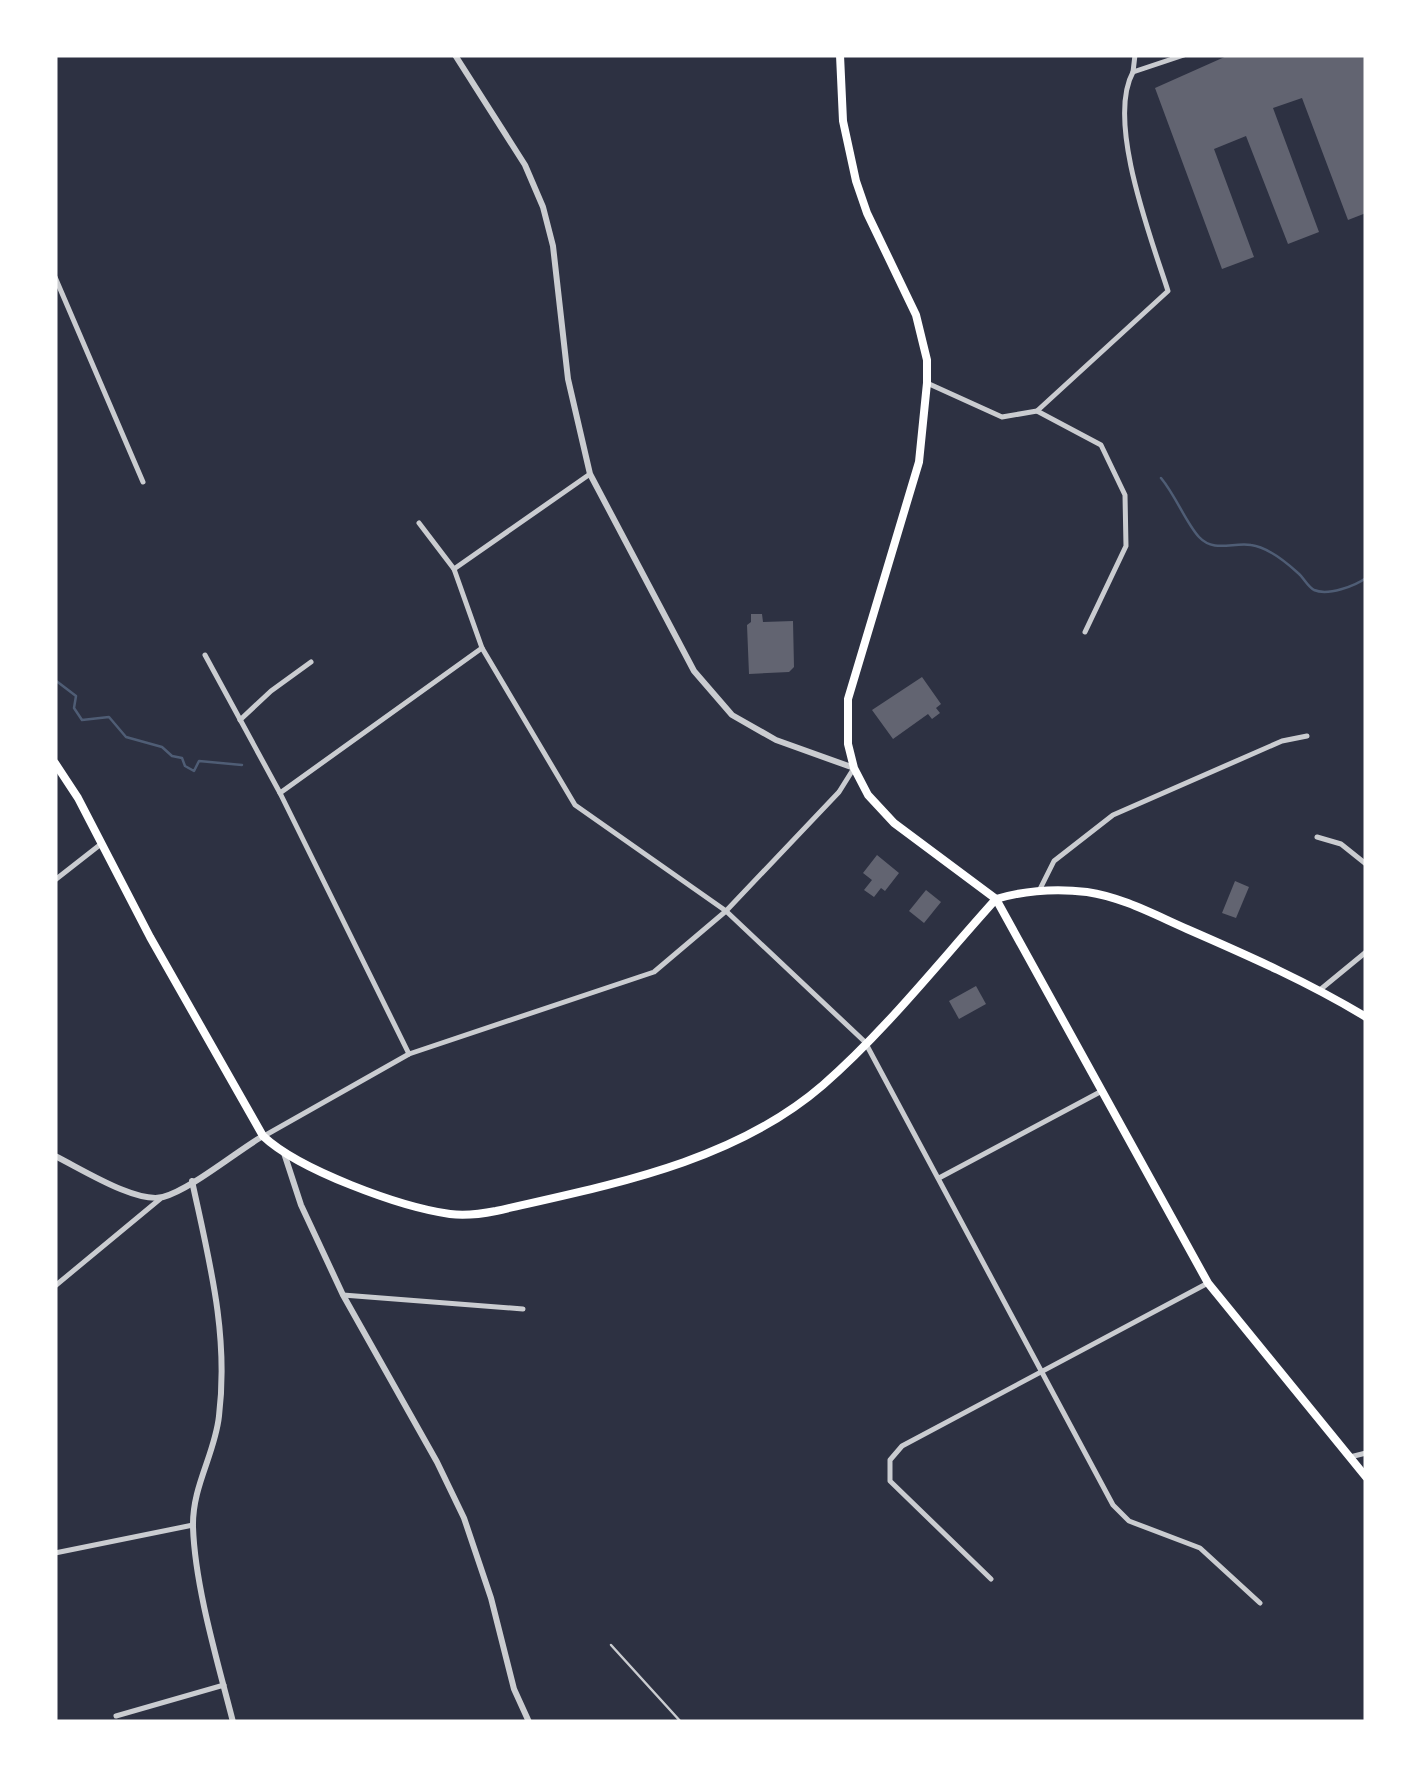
<svg xmlns="http://www.w3.org/2000/svg" width="1421" height="1777" font-family="'Source Sans 3',sans-serif">
<style>
.lines{fill:none;stroke-linecap:round;stroke-linejoin:round}
.stream{stroke:#4f5d75;stroke-width:2.5}
.building{fill:#626471}
.service{stroke:#caccd0;stroke-width:2.5}
.minor{stroke:#caccd0;stroke-width:5}
.tertiary{stroke:#caccd0;stroke-width:6}
.secondary{stroke:#fff;stroke-width:8}
.primary{stroke:#fff;stroke-width:8}
</style>
<rect width="100%" height="100%" fill="#2d3142"/>
<g class="lines">
<!-- stream -->
<g class="stream">
<path d="M1161 478C1176 496 1186 523 1199 537 1214 553 1233 542 1251 545 1267 547 1287 563 1298 573 1304 578 1307 586 1314 590 1328 596 1355 586 1366 578"/>
<polyline points="55,680 76,696 74,708 82,720 109,717 126,737 162,747 172,756 182,758 185,766 194,771 199,761 242,765"/>
</g>
</g>
<!-- building -->
<g class="building">
<polygon points="1229,55 1366,55 1366,213 1348,220 1302,98 1273,108 1319,232 1288,244 1246,136 1214,149 1254,257 1222,269 1155,88"/>
<polygon points="751,614 762,614 763,622 793,621 794,667 789,672 749,674 747,625 751,622"/>
<polygon points="922,677 941,704 936,708 940,713 932,719 928,714 893,739 872,710"/>
<polygon points="877,855 899,873 885,891 881,888 874,897 864,890 872,880 863,873"/>
<polygon points="1235,881 1249,887 1236,918 1222,913"/>
<polygon points="926,890 941,902 924,923 909,911"/>
<polygon points="976,986 986,1004 959,1019 949,1001"/>
</g>
<g class="lines">
<!-- service -->
<polyline class="service" points="611,1645 681,1722"/>
<!-- minor -->
<g class="minor">
<polyline points="1133,72 1135,55"/>
<polyline points="55,277 143,482"/>
<path d="M927 383 1002 417 1037 411 1168 291C1151 238 1106 121 1133 72L1184 55"/>
<polyline points="1037,411 1101,445 1125,495 1126,546 1085,632"/>
<polyline points="419,523 454,569 482,648 575,805 726,911 865,1042 1113,1505 1129,1521 1200,1548 1260,1603"/>
<polyline points="454,569 590,474"/>
<polyline points="205,655 280,793 409,1054"/>
<polyline points="240,720 271,691 311,662"/>
<polyline points="280,793 482,648"/>
<polyline points="1317,837 1341,844 1366,864"/>
<polyline points="55,880 101,844"/>
<polyline points="1040,889 1054,861 1113,815 1282,741 1307,736"/>
<polyline points="1321,989 1366,952"/>
<polyline points="264,1136 409,1054 654,972 726,911 839,792 854,768"/>
<polyline points="939,1178 1100,1092"/>
<polyline points="55,1286 160,1199"/>
<polyline points="343,1295 523,1309"/>
<polyline points="1350,1457 1366,1453"/>
<polyline points="55,1553 193,1525"/>
<polyline points="991,1579 890,1481 890,1460 902,1446 1208,1283"/>
<polyline points="116,1716 224,1685"/>
</g>
<!-- tertiary -->
<g class="tertiary">
<polyline points="455,55 525,165 543,207 553,246 568,379 590,474 694,671 732,715 776,740 854,768"/>
<polyline points="284,1153 301,1205 343,1295 437,1462 464,1518 491,1598 514,1689 529,1722"/>
<path d="M55 1156C80 1168 136 1204 163 1197 190 1190 237 1151 263 1136"/>
<path d="M192 1181C209 1260 229 1334 219 1416 215 1454 192 1486 193 1527 195 1587 218 1663 233 1722"/>
</g>
<!-- secondary -->
<polyline class="secondary" points="840,55 843,121 856,181 867,213 916,315 927,360 927,383 919,462 848,699 848,744 854,768 868,795 894,823 996,899 1208,1283 1366,1477"/>
<!-- primary -->
<path class="primary" d="M55 763 78 798 150 937 263 1136C299 1170 400 1207 450 1214 465 1216 481 1214 496 1211 609 1185 733 1163 823 1085 886 1030 940 961 996 899 1027 890 1055 888 1087 892 1122 897 1155 915 1187 929 1249 956 1308 982 1366 1017"/>
</g>
<!-- border -->
<rect width="1421" height="1777" fill="none" stroke="#ffffff" stroke-width="115"/>
</svg>
